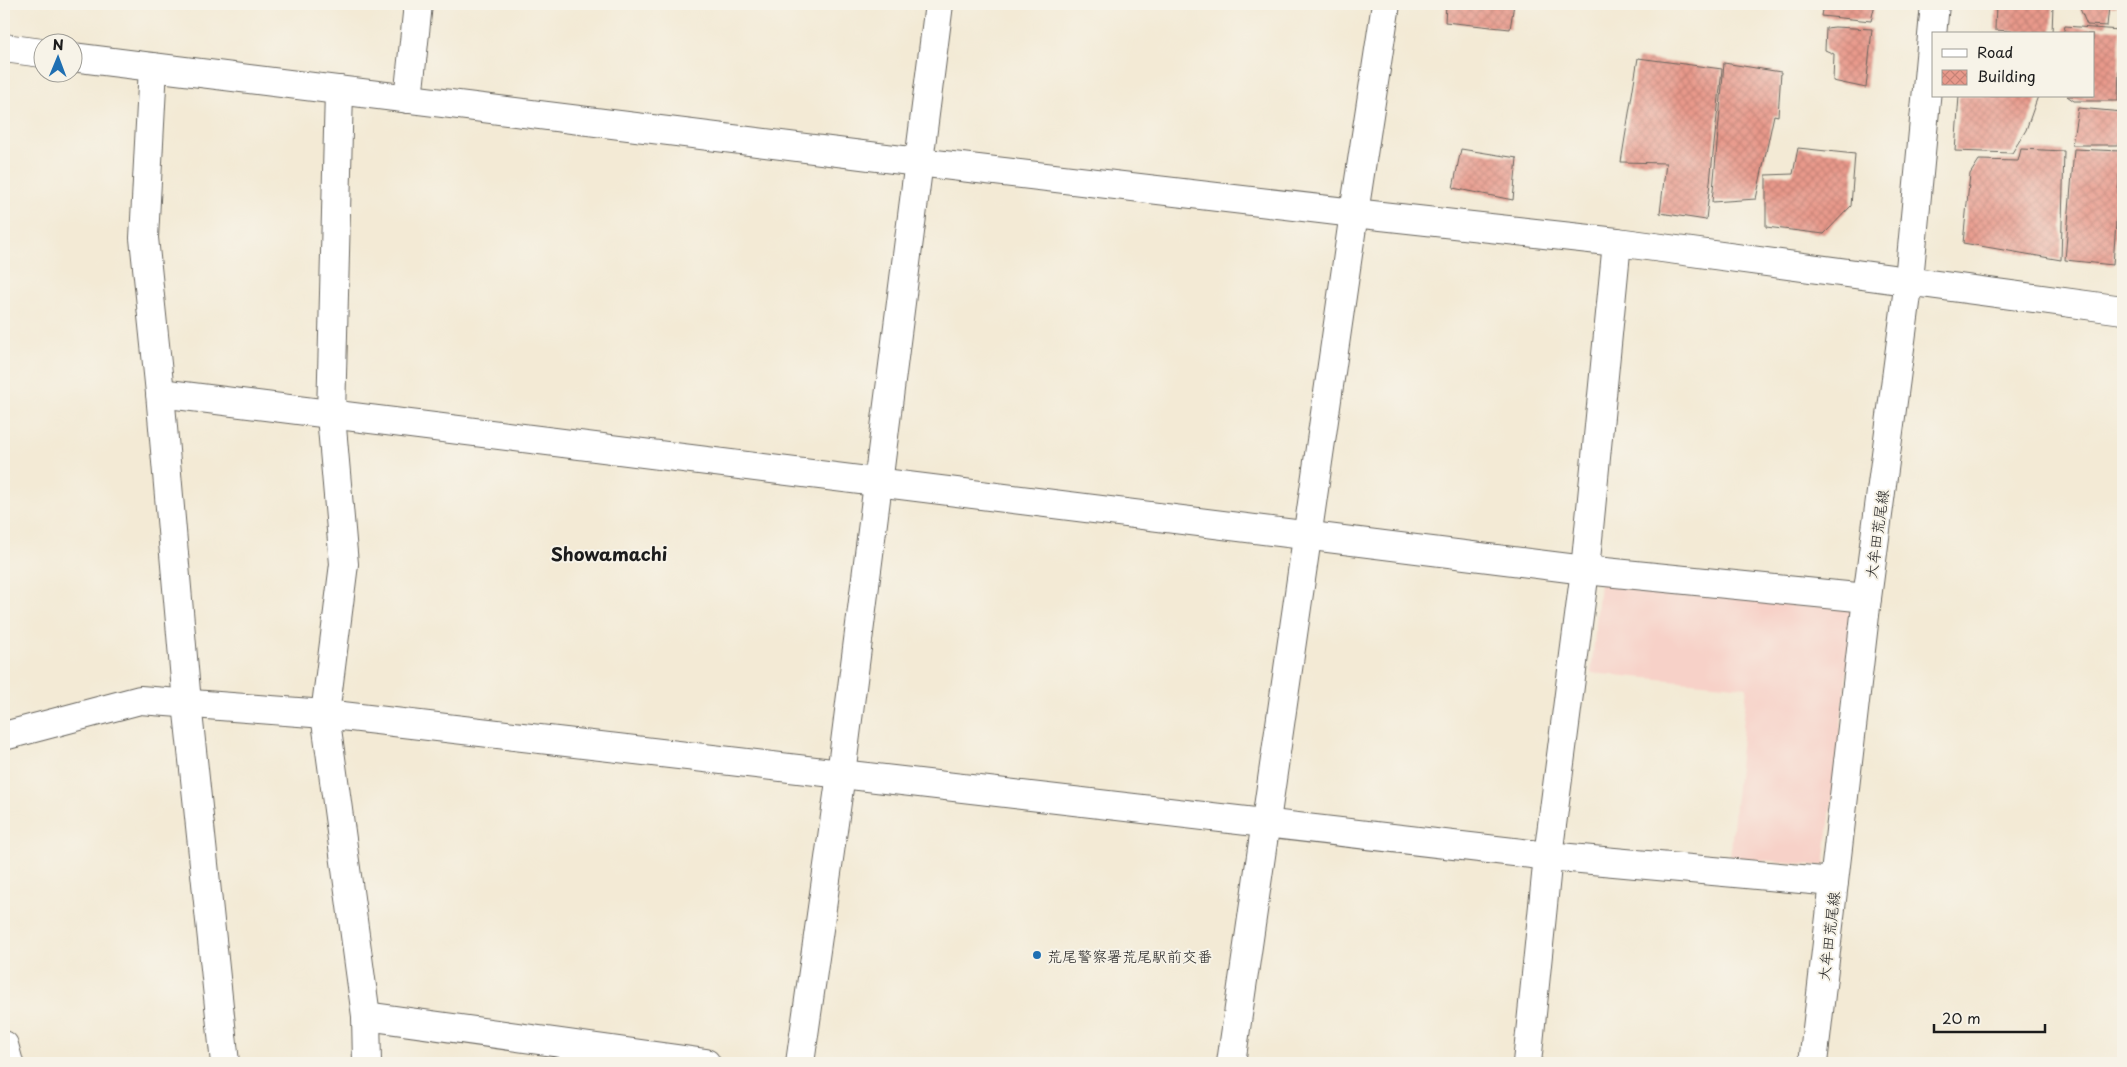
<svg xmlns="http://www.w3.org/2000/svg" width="2127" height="1067" font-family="'Playpen Sans','Klee One',sans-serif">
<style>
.built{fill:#f7d1c8}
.building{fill:url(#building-cross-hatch)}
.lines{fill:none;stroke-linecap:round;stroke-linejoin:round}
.minor-casing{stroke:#67645d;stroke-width:30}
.major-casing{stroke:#67645d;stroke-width:30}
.minor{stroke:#fff;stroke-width:28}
.major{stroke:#fff;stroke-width:28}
.poi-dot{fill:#1f6fb2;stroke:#f7f3e8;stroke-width:2}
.labels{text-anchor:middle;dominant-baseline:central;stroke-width:4;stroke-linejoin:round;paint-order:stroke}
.street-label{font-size:15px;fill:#1c1c1c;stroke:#f7f3e8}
.poi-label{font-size:15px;fill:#1c1c1c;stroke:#f7f3e8;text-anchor:start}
.quarter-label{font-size:18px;font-weight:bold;fill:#1c1c1c;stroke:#f7f3e8}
</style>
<defs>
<pattern id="building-cross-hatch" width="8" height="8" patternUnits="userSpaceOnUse" patternTransform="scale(1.25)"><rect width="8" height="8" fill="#e8998b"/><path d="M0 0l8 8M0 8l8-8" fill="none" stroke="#c68377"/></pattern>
</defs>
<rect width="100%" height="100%" fill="#f7f3e8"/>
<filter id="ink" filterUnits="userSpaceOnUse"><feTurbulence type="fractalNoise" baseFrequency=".02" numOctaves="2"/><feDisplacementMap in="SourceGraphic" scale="10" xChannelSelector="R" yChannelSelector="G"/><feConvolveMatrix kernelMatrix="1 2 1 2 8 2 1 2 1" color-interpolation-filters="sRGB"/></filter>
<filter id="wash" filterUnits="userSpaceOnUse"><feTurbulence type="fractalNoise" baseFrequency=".0096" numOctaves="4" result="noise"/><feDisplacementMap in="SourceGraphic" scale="20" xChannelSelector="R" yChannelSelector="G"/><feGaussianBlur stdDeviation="1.12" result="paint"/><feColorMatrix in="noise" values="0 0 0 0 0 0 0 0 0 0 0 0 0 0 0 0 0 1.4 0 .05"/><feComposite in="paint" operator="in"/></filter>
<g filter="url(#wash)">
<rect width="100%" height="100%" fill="#f3ead5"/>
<!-- built -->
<polygon class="built" points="1600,583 1855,607 1824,866 1730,857 1747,687 1591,673"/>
<g id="blocks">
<!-- building -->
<g class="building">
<polygon points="1446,4 1514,4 1510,29 1445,22"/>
<polygon points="1823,4 1875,4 1871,21 1821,16"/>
<polygon points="1996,4 2053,4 2052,34 1995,30"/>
<polygon points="2078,4 2116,4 2117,6 2109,7 2107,26 2087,25"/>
<polygon points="2065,26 2120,30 2118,101 2074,101 2067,96 2093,96 2093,34 2063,34"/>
<polygon points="1835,27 1872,29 1866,88 1833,81 1834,54 1825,50 1826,28"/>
<polygon points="1638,58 1722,69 1706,220 1660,213 1666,163 1621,162"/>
<polygon points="1724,63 1781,72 1778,116 1774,115 1756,199 1712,202"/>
<polygon points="1959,96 2038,96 2026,130 2012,153 1955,151"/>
<polygon points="2078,108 2123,112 2120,145 2072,145"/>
<polygon points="1798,148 1855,154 1851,206 1824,234 1766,227 1766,175 1793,174"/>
<polygon points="1461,149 1517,158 1513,200 1453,188"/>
<polygon points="2021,149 2064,151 2061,260 1963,243 1970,174 1979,160 2018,161"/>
<polygon points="2074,149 2121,151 2113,265 2065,260"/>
<polygon points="2122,220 2123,221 2123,266 2119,266"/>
</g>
</g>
</g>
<g filter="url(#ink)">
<use href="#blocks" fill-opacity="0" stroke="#67645d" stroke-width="1"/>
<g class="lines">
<!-- minor casing -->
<g class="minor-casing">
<g id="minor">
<polyline points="4,48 42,53"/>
<polyline points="72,57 918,162 1354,213 1617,242 2123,310"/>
<polyline points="153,67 144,238 160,393 187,703 225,1063"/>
<polyline points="339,90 331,416 344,564 325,714 366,1016 367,1063"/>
<polyline points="408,99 418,4"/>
<polyline points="160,393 1585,570 1867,598"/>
<polyline points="4,736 140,700 325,714 1548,856 1834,882"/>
<polyline points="366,1016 706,1063"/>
<polyline points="4,1045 9,1063"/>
<polyline points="800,1063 841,774 939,4"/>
<polyline points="1231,1063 1354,213 1386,4"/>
<polyline points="1527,1063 1548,856 1585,570 1617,242"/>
</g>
</g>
<!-- major casing -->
<g class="major-casing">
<polyline id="major" points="1813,1063 1867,598 1909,280 1935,4"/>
</g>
<!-- minor -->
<use href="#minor" class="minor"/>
<!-- major -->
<use href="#major" class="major"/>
</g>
</g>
<!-- markers -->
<circle class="poi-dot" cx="1037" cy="955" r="5"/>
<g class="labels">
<!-- street labels -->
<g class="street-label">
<text transform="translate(1876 534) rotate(-82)">大牟田荒尾線</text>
<text transform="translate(1828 936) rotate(-83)">大牟田荒尾線</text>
</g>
<!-- poi labels -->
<g class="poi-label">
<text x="1047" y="955">荒尾警察署荒尾駅前交番</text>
</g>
<!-- quarter labels -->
<g class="quarter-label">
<text x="609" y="553">Showamachi</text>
</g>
</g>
<!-- margin -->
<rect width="2127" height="1067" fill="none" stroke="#f7f3e8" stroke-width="20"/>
<!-- legend -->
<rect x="1932" y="32" width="162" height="65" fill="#f7f3e8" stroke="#9f9d96"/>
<rect x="1942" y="49" width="25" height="8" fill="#ffffff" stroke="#9f9d96"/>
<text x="1977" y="58" font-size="15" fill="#1c1c1c">Road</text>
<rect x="1942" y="70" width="25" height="15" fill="url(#building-cross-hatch)" stroke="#9f9d96"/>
<text x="1977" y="82" font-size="15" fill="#1c1c1c">Building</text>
<!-- north arrow -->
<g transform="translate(58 58) rotate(1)"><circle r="24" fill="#f7f3e8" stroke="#9f9d96"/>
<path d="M0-4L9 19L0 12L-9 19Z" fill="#1f6fb2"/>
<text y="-8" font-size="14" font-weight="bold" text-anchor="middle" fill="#1c1c1c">N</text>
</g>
<!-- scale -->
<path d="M1934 1024v8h111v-8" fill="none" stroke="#1c1c1c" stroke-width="2.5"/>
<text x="1942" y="1024" font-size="15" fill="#1c1c1c" stroke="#f7f3e8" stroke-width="4" paint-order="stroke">20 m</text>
</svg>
